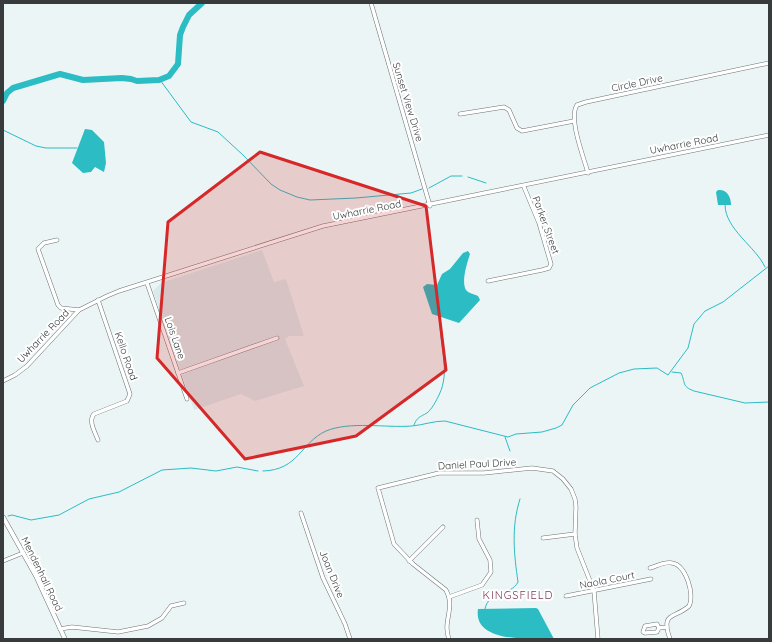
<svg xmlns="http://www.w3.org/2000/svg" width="772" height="642" font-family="Quicksand,sans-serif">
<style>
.built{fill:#d8eaeb}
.water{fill:#2bbcc4}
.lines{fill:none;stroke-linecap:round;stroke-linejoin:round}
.stream{stroke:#2bbcc4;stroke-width:1}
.river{stroke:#2bbcc4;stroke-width:6}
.minor-casing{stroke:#6c7374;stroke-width:4.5}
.tertiary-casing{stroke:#6c7374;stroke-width:5}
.minor{stroke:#fff;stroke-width:3.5}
.tertiary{stroke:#fff;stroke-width:4}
.marked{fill:#d62828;fill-opacity:0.2;stroke:#d62828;stroke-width:3;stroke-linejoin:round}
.labels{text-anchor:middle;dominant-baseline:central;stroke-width:4;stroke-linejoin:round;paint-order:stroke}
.street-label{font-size:10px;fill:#373b3b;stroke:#fff}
.neighbourhood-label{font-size:11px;letter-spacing:1px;fill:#7b395a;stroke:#fff}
</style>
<rect width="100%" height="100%" fill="#ecf5f5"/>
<!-- built -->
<polygon class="built" points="262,250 274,282 286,279 304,336 289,336 285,339 304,386 255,401 241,394 194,410 153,291 161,283"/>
<!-- water -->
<g class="water">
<polygon points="85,129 92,130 104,142 106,163 104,172 95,167 91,172 83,173 72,163"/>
<path d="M718 190C727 189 731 197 731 205H718L716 192Z"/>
<path d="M468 251 470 254C467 263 461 282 466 290 468 293 474 294 478 296L480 300 459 323 432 314 423 287 427 284 437 285 442 274 450 269 463 253Z"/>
<path d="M536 608 538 609 554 639C527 639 473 642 478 609Z"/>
</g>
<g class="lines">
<!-- stream -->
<g class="stream">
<polyline points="160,80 191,122 218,132 243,155 271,184 280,190 297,197 310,200 356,198 411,193 422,189"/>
<polyline points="3,130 36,146 46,148 77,148"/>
<polyline points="468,177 486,183"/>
<polyline points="429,188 451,176 462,176"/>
<path d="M725 205C725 229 756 247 765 267"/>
<path d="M672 372 681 373C686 383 681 386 694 391L745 403 769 402"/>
<path d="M414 425C417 417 420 417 427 413 432 409 436 401 439 395 451 371 439 343 440 318"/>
<polyline points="505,437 510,451"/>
<path d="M263 471C299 470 300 443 326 431 350 421 386 428 412 426 423 425 433 421 445 421L508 437 516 434 542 432 556 428 562 425 573 405 590 388 619 373 634 369 657 368 668 375 688 348 694 324 705 311 723 302 769 266"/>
<polyline points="8,516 12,515 31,520 59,515 89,499 119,492 162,470 191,468 216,471 237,467 258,471"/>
<path d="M485 609C488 591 511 596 518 582 514 554 511 527 520 499"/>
</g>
<!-- river -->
<polyline class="river" points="3,101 7,93 13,88 60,74 83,80 122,78 131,79 137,81 159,80 169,76 178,64 180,35 183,27 189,15 202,3"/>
<!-- minor casing -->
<g class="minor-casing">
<g id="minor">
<polyline points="371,3 430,206"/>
<polyline points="460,114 504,107 509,110 517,128 522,131 574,121"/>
<path d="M588 173C584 158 568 118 577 105L586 102 769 63"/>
<polyline points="57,240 44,243 38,249 58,305 61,308 79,310"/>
<polyline points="488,281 542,270 549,268 551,264 539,223 524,187"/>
<polyline points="147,283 187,399"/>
<polyline points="178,373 277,338"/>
<polyline points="3,381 15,375 27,366 79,310 107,296 119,291 323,226 769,135"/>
<path d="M98 440C95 432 88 421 94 414L127 401 130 394 98 300"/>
<polyline points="301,513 323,578 345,624 350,639"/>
<polyline points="543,538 575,534"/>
<polyline points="3,561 23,553"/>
<polyline points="409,561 443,527"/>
<path d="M650 568C657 566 665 561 672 563 686 565 695 595 689 606 675 619 660 611 670 639"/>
<polyline points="566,596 651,579"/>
<polyline points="449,597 482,585 491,572 490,560 479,539 477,520"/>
<polyline points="659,628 657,624 645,626 643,632 645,633 657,632 659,628 667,627"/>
<polyline points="60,629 72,627 118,632 148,626 162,618 171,606 184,603"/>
<path d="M449 639C442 621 456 608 446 590L413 564 394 544 378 488 439 473H484L532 468 553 471 563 479 571 489 575 499 576 507 575 534 577 548 594 591 598 639"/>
</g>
</g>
<!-- tertiary casing -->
<g class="tertiary-casing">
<polyline id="tertiary" points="3,517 36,576 65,639"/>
</g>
<!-- minor -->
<use href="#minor" class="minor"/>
<!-- tertiary -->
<use href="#tertiary" class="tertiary"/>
</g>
<!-- marked area -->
<path class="marked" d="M260 152 426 206 446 370 356 436 245 459 157 358 168 222Z"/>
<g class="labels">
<!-- street labels -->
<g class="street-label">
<text transform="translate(637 83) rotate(-12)">Circle Drive</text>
<text transform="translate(408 102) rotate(73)">Sunset View Drive</text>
<text transform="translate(684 144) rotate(-11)">Uwharrie Road</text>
<text transform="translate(367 210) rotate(-11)">Uwharrie Road</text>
<text transform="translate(546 225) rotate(70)">Parker Street</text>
<text transform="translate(43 336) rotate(-46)">Uwharrie Road</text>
<text transform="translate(175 338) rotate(71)">Lois Lane</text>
<text transform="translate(126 356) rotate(71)">Kello Road</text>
<text transform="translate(477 464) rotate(-3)">Daniel Paul Drive</text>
<text transform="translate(42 574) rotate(64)">Mendenhall Road</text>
<text transform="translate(332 574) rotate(68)">Joan Drive</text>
<text transform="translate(607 580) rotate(-11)">Naola Court</text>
</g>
<!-- neighbourhood labels -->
<g class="neighbourhood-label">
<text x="518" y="595">KINGSFIELD</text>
</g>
</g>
<!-- border -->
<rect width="772" height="642" fill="none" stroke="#373b3b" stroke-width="8"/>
</svg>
